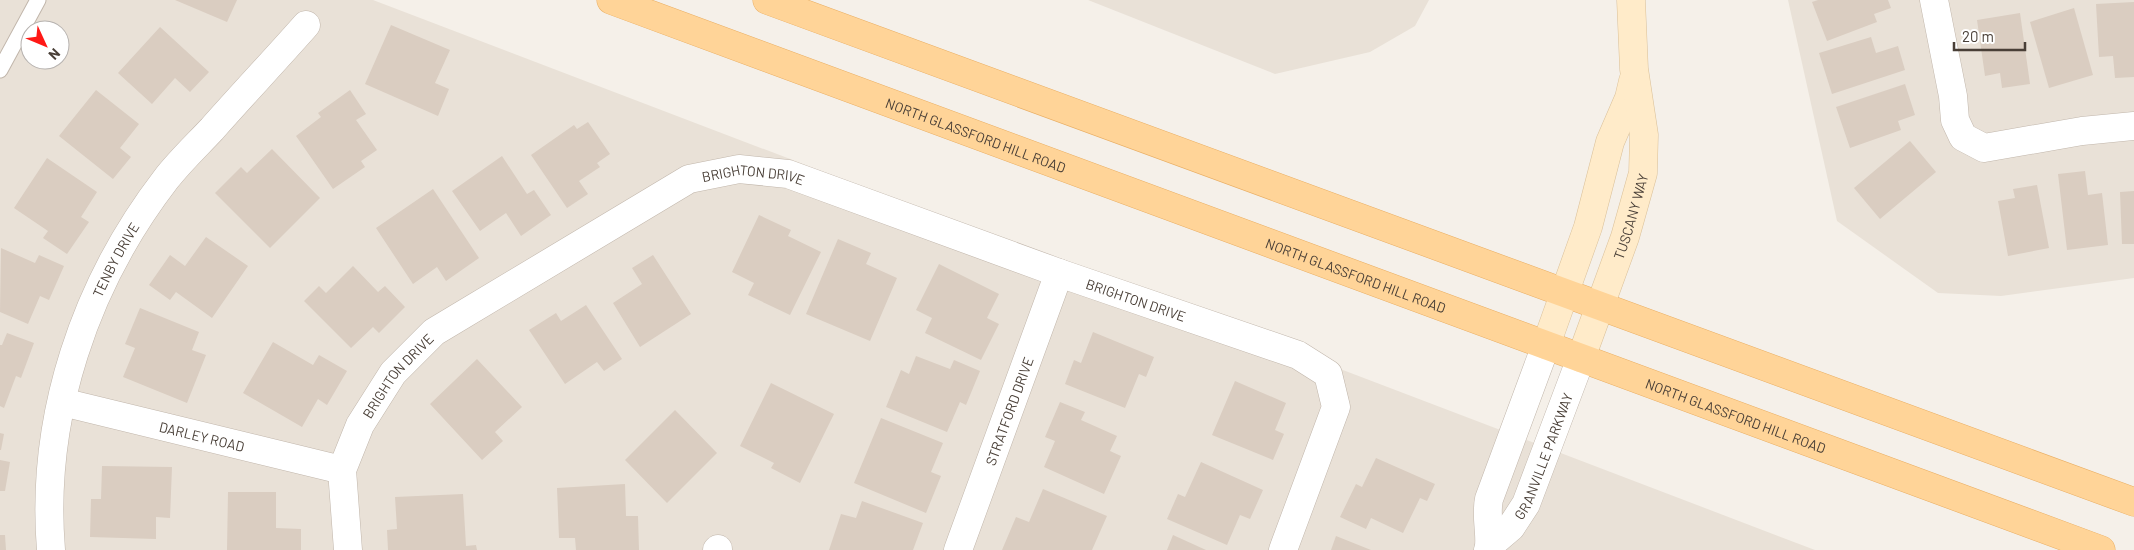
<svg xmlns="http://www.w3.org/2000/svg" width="2134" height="550" font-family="Barlow,sans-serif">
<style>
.residential{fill:#e9e1d7;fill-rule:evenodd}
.building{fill:#dacdc1}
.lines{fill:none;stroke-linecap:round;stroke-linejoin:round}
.lane-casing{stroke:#c1b6ab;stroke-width:17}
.street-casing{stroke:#c1b6ab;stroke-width:29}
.secondary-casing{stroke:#dac099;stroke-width:29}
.primary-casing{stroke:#e9ae63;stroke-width:29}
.lane{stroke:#fff;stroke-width:15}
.street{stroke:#fff;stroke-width:28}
.secondary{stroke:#ffebc9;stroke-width:28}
.primary{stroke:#ffd498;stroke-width:28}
.labels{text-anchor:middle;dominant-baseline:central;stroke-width:4;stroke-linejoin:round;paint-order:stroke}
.street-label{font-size:14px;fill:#493f37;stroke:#fff}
</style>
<rect width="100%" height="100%" fill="#f5f0e9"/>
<!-- residential -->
<g class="residential">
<path d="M0 0H373L1815 550H0ZM30 30H60V60H30Z"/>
<polygon points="1088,0 1429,0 1415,26 1370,52 1275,74"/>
<polygon points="1788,0 2134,0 2134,278 2001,296 1938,293 1837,221"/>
</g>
<!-- building -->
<g class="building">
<polygon points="175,0 237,0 227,22"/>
<polygon points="1818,0 1888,0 1891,8 1874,14 1877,22 1827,41 1812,2"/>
<polygon points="2134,2 2134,77 2115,78 2113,56 2099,57 2096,4"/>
<polygon points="2074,8 2093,75 2049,88 2030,22"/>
<polygon points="2020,13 2030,84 2002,88 2000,73 1985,76 1977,20"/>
<polygon points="391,25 450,50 435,83 449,89 438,116 365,84"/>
<polygon points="160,27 209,72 190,92 175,78 152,104 118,73"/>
<polygon points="1871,37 1876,53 1898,46 1905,70 1832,94 1819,53"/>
<polygon points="1905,84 1915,115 1898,121 1901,130 1850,148 1836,107"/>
<polygon points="96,90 139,124 120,148 131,157 113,179 59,136"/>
<polygon points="350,90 366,114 356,120 377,150 361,161 365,167 333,189 296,136 321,117 318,113"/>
<polygon points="588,122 610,154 597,163 600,167 579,181 588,194 567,208 531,155 574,125 577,129"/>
<polygon points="1910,141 1936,172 1880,219 1854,188"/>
<polygon points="272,149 320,198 270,248 215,193 241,167 247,173"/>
<polygon points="502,156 527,194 534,190 551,215 521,236 506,213 480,231 452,191"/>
<polygon points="47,158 97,192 81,217 89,222 67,254 43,238 48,231 14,208"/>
<polygon points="2085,171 2088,195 2102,193 2108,245 2067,250 2058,174"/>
<polygon points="2037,185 2049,248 2008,256 1998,201 2015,198 2013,189"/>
<polygon points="433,189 479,258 446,281 437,267 413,284 376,228"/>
<polygon points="2134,191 2134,244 2122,244 2120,192"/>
<polygon points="759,215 791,230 788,236 821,252 790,315 748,295 754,283 732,272"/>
<polygon points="206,237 248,266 212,318 176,292 170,300 149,285 170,255 185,266"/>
<polygon points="838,239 871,253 866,264 897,278 870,341 806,314"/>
<polygon points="1,248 35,263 39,255 64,266 49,300 40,296 28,324 0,312"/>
<polygon points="653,255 691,314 640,347 613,303 642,284 632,268"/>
<polygon points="939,264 999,294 987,318 999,324 981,360 925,333 932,318 916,310"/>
<polygon points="353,266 378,292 385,286 405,307 379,333 373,327 351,348 304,301 319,286 326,293"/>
<polygon points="586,305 622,359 604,371 597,362 565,384 529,330 556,313 561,321"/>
<polygon points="140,308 199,332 192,350 206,355 187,403 123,377 135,348 125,344"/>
<polygon points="1093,332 1154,357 1146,377 1139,374 1125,408 1065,384 1074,360 1081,363"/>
<polygon points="7,333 34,343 21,378 16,376 4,408 0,406 0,345 2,345"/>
<polygon points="273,342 313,365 319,355 347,371 327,405 318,399 302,427 243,393"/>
<polygon points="916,356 950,369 954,360 980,371 966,405 960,402 947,432 886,407 901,370 909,374"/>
<polygon points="477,359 522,407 495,432 503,441 482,460 430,404"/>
<polygon points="1235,381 1286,403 1275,430 1284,434 1273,460 1212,435"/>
<polygon points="771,383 834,414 800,483 771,468 774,463 740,446"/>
<polygon points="1060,402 1085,412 1081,420 1117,436 1110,451 1121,456 1104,494 1044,467 1055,441 1045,437"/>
<polygon points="675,410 717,453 667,503 625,460"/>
<polygon points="881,418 943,443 931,472 941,476 926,513 854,483"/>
<polygon points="0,433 4,434 1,450 0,450"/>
<polygon points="1376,458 1435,484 1427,501 1420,498 1403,533 1371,518 1366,529 1340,517 1356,484 1362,487"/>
<polygon points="0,460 10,462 5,491 0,491"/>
<polygon points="1201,462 1263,490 1250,519 1240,515 1227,545 1167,519 1178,494 1185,497"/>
<polygon points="102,466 172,467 170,518 156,517 156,539 90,537 91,499 101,499"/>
<polygon points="625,484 626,516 638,516 639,550 576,550 575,538 559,538 557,488"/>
<polygon points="1043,489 1107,516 1092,550 1002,550 1016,517 1029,522"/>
<polygon points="228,492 276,492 276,528 301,529 301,550 227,550"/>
<polygon points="463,494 466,546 476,545 477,550 388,550 387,530 397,529 395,497"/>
<polygon points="862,501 923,523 913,550 829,550 841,514 856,518"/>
<polygon points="0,535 5,535 6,550 0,550"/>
<polygon points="1173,535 1206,550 1167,550"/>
<polygon points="1336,536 1371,550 1331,550"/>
</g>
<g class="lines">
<!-- lane casing -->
<g class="lane-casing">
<polyline id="lane" points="0,70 38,0"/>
</g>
<!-- street casing -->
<g class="street-casing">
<g id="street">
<polyline points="1934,0 1953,96 1955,120 1963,137 1984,148 2082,131 2134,126"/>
<path id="s1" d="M62 402 342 470"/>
<path id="s2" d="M1490 545 1511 527 1526 504 1581 358"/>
<path id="s3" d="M51 550C40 417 85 284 166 179 180 161 197 145 212 129 243 94 275 60 306 25"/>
<path id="s4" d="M348 550 342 470 360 425 393 373 434 332 689 179 739 169 788 174 1059 273 1298 355 1328 374 1336 407 1283 550"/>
<polyline points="717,550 718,549"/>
<path id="s5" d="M958 550 1059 273"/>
<path d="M1488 550C1492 539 1485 516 1489 499L1546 345"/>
</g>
</g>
<!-- secondary casing -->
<g class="secondary-casing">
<g id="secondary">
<polyline points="1546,345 1588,227 1610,142 1629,98 1633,81"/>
<path id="s6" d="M1581 358 1625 237 1643 173 1644 135 1634 69 1631 0"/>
</g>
</g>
<!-- primary casing -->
<g class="primary-casing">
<g id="primary">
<path id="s7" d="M611 0 2101 550"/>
<polyline points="767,0 2134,502"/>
</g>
</g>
<!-- lane -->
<use href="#lane" class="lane"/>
<!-- street -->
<use href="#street" class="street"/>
<!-- secondary -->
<use href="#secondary" class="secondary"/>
<!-- primary -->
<use href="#primary" class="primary"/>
</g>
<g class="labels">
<!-- street labels -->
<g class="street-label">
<text stroke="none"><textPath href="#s7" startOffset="389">NORTH GLASSFORD HILL ROAD</textPath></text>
<text stroke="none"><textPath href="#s4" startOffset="611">BRIGHTON DRIVE</textPath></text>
<text stroke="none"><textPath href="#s6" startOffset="150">TUSCANY WAY</textPath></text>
<text stroke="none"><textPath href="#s3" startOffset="302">TENBY DRIVE</textPath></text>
<text stroke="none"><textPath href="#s7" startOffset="794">NORTH GLASSFORD HILL ROAD</textPath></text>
<text stroke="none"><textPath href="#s4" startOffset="1016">BRIGHTON DRIVE</textPath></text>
<text stroke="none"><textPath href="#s4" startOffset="191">BRIGHTON DRIVE</textPath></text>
<text stroke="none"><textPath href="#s5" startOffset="148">STRATFORD DRIVE</textPath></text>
<text stroke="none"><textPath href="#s7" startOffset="1199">NORTH GLASSFORD HILL ROAD</textPath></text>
<text stroke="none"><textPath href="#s1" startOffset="144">DARLEY ROAD</textPath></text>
<text stroke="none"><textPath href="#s2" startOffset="106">GRANVILLE PARKWAY</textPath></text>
</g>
</g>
<!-- north arrow -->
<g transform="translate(45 45) rotate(134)"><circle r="24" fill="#ffffff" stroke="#b6b2af"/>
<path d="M0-4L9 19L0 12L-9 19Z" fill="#ff1916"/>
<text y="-8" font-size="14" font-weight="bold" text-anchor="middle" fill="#493f37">N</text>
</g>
<!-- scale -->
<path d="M1954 42v8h71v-8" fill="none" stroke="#493f37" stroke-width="2.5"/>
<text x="1962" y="42" font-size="15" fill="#493f37" stroke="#ffffff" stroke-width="4" paint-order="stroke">20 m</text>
</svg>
